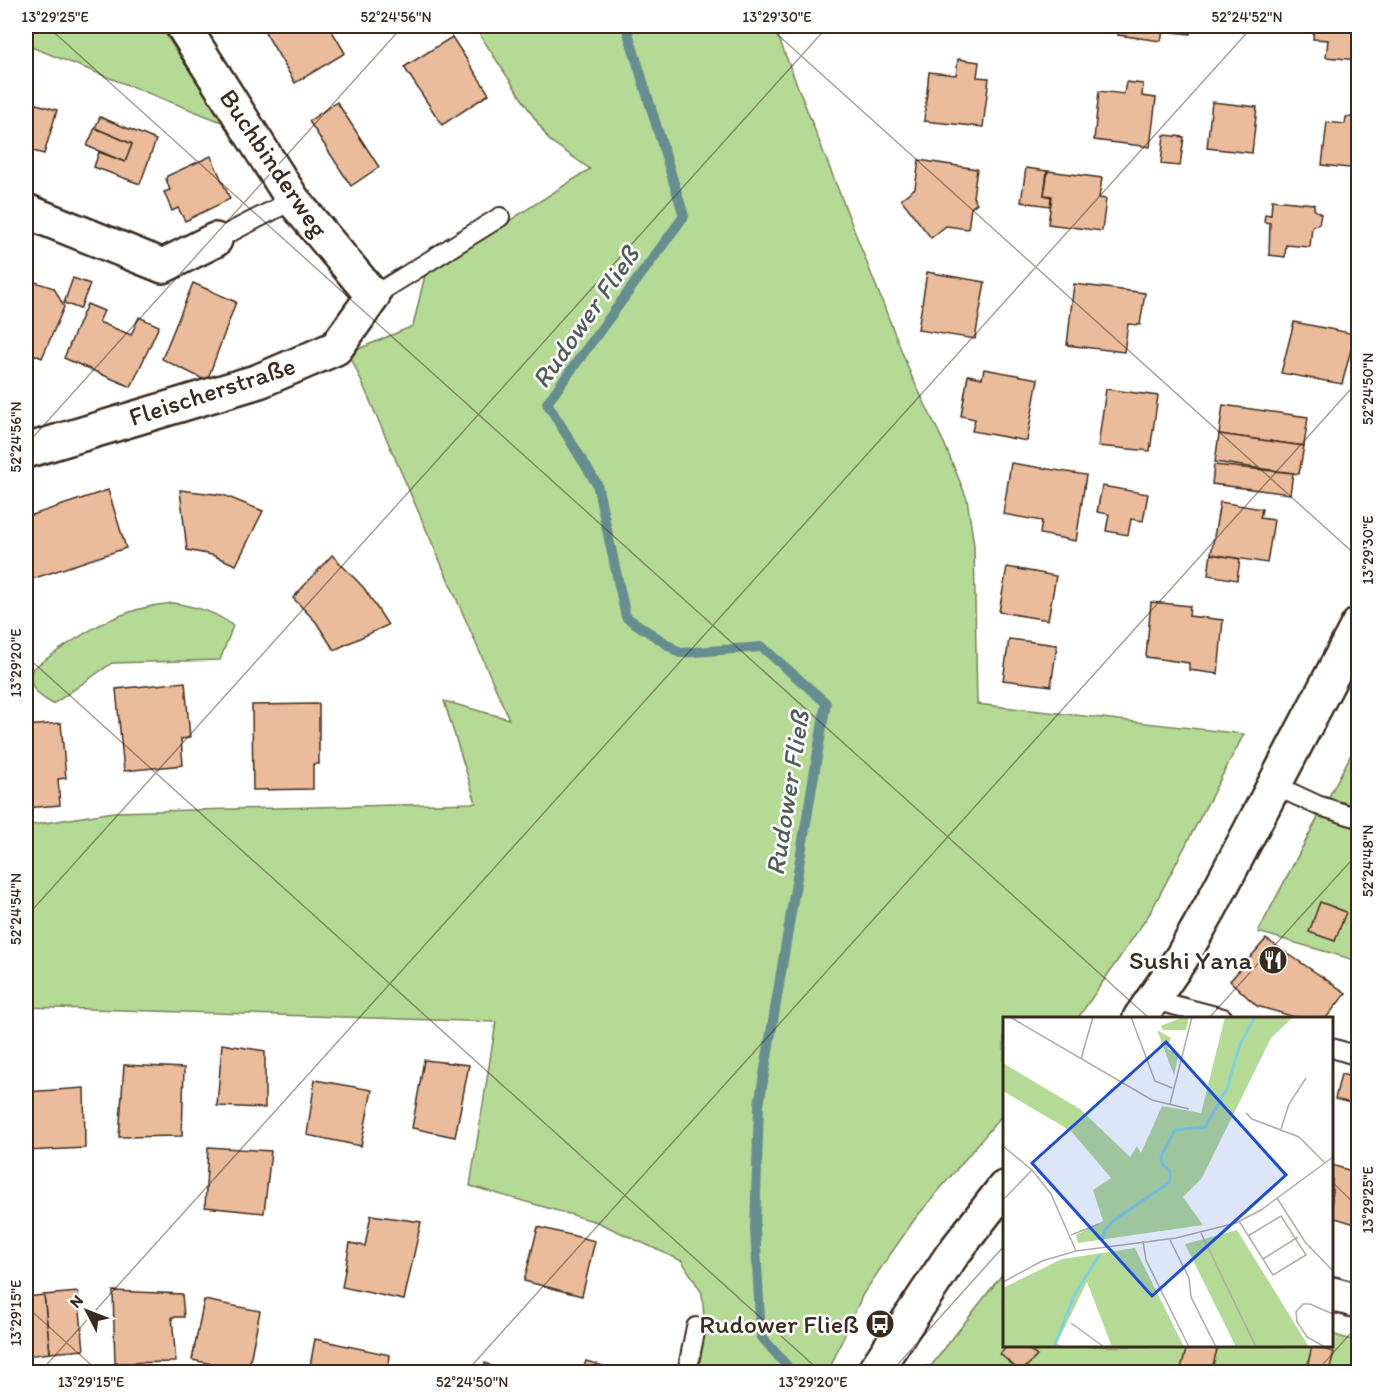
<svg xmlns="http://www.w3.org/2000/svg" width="1384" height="1398" font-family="Itim,sans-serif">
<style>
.green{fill:#b5da95;stroke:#78825a;stroke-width:1.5}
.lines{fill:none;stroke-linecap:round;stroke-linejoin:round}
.stream{stroke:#668e91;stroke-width:10}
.building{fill:#ebbc9b;stroke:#3b2a1e;stroke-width:1.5}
.service-casing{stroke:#3b2a1e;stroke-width:22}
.minor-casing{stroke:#3b2a1e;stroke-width:38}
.tertiary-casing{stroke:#3b2a1e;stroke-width:38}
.service{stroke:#fff;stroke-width:18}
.minor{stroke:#fff;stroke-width:33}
.tertiary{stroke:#fff;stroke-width:33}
.ticks{fill:none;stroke:#3b2a1e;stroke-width:1.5;stroke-opacity:0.45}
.labels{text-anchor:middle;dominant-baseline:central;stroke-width:5;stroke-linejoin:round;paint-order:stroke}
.street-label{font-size:26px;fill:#3b2a1e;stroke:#fff}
.poi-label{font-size:26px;fill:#3b2a1e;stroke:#fff;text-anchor:end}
.water-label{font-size:27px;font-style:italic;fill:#505c58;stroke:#fff}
.inset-river{fill:none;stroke:#82d1de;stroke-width:3}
.inset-road{fill:none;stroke:#b1aaa5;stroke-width:1.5}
.view{fill:#1d4ed8;fill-opacity:0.15;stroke:#1d4ed8;stroke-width:3}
.inset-edge{fill:none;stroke:#3b2a1e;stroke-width:3}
.neatline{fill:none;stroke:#3b2a1e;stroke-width:2}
.ticks-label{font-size:15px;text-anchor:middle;fill:#3b2a1e}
</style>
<rect width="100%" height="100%" fill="#fff"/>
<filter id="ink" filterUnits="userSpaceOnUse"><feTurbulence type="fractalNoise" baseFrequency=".0167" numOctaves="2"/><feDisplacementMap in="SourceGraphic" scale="12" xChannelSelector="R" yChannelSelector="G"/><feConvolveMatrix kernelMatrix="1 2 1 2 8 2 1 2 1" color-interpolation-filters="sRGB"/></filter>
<g filter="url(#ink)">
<!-- green -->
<g class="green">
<polygon points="26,26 42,28 46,26 160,26 224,123 26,45"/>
<polygon points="474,26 774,26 911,375 944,443 967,499 974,545 977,704 1244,734 1150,913 1078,1018 1004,1018 1004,1113 914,1220 863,1294 828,1372 694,1372 704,1318 702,1293 682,1261 597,1222 470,1186 496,1022 26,1007 26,826 114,812 476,803 444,701 509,719 349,353 413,326 425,275 590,169 549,140"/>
<path d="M173 603C196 607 215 611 233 626L220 660 112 663 53 704C37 695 28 688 32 669 79 636 115 608 173 603Z"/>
<polygon points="1358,741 1358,961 1258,932"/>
<polygon points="1004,1272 1004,1346 1332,1346 1332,1334 1358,1342 1358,1372 921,1372 926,1366 931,1366"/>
</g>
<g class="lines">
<!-- stream -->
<polyline class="stream" points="626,26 684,216 547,403 597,484 626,617 680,653 762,647 826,703 759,1105 755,1229 761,1336 792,1372"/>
</g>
<!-- building -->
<g class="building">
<polygon points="274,26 329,26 345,53 295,83 265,32"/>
<polygon points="1119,26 1191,26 1190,34 1163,31 1161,41 1118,35"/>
<polygon points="1314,26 1358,26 1358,60 1326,57 1328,40 1313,39"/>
<polygon points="452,37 489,94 442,125 404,67"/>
<polygon points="958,59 979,62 977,77 989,78 983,127 924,121 929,72 956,75"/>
<polygon points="1126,82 1143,84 1142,96 1156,98 1150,147 1094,140 1099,91 1124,94"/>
<polygon points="26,101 57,110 44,154 26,149"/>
<polygon points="337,102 379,167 351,186 309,121"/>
<polygon points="1212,102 1257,107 1252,153 1207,148"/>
<polygon points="100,117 156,140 140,184 94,167 99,152 125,162 132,144 95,128"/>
<polygon points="1346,117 1355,117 1354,124 1358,125 1358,169 1322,165 1327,122 1345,124"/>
<polygon points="95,128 132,144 125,162 87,146"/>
<polygon points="1164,135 1184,137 1180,166 1161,164"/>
<polygon points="211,156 230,199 185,221 178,208 172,211 164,192 170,190 166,179 167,176"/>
<polygon points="919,160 977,169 973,197 977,203 971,208 968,229 946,226 931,238 901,199 915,188"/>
<polygon points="1026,168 1047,171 1044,195 1051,197 1050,206 1021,202"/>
<polygon points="1048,171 1102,178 1099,198 1106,199 1102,231 1048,224 1052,196 1044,195"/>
<polygon points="1272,200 1314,204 1314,209 1321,214 1319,224 1312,227 1310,247 1286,245 1285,257 1269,255 1270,223 1264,222 1265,214 1271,215"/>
<polygon points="927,272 985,282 975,339 918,330"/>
<polygon points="73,278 90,284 80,309 64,303"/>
<polygon points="26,279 54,288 64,307 42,358 26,351"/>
<polygon points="193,283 236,302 207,381 162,359"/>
<polygon points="1074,284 1145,293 1140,325 1128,324 1124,352 1067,345"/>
<polygon points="87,304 104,311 99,322 131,335 139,317 159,326 131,387 64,358"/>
<polygon points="1294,322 1355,334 1342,384 1281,373"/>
<polygon points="984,369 1038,379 1027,441 972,431 975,419 961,416 968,375 982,378"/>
<polygon points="1106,389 1158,396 1150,451 1098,446"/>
<polygon points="1223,405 1308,417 1304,446 1219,434"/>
<polygon points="1219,434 1304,446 1299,474 1215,462"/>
<polygon points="1011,463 1086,475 1076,541 1040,534 1042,521 1003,514"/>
<polygon points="1214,465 1293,473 1290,494 1212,484"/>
<polygon points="1102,486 1148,494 1143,521 1131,519 1128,535 1106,531 1109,514 1097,512"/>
<polygon points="108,490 126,548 26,581 26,517"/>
<polygon points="180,490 223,495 263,511 236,565 212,555 187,550"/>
<polygon points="1220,502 1262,509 1260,518 1274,520 1267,563 1211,554"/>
<polygon points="1211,554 1240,559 1237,580 1208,575"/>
<polygon points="332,555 364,588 388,625 334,650 316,622 293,598"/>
<polygon points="1007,567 1056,576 1048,620 999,612"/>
<polygon points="1151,602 1190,606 1189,616 1223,620 1218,674 1189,670 1189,663 1146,657"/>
<polygon points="1009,639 1057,645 1051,686 1003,680"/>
<polygon points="185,682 190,738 181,739 183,765 124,771 116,689"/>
<polygon points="319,704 319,764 313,764 313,789 253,790 252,705"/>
<polygon points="61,723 66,778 58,779 60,805 26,808 26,726"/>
<polygon points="1320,902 1346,912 1335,941 1309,932"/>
<polygon points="1266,939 1346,993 1326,1018 1298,1018 1257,1006 1230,981"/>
<polygon points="222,1044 265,1051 265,1108 217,1106"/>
<polygon points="424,1060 469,1065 455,1137 412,1128"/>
<polygon points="124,1065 184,1068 182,1136 119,1137"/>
<polygon points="1341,1074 1358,1079 1358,1105 1335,1099"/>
<polygon points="315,1080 372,1090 361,1146 307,1135"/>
<polygon points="84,1088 85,1148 26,1151 26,1092"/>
<polygon points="208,1147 271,1151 264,1213 205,1207"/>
<polygon points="1332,1165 1358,1173 1358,1225 1332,1217"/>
<polygon points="371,1215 421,1222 404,1300 342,1287 350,1243 365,1246"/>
<polygon points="538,1227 595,1241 582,1296 524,1281"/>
<polygon points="113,1291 182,1294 184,1317 172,1317 176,1362 115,1363"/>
<polygon points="78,1292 84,1350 50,1353 44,1295"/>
<polygon points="44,1295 50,1353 26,1356 26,1297"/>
<polygon points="204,1300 260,1311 248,1371 192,1360"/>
<polygon points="315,1339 390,1355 388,1372 309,1372"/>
<polygon points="1007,1346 1025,1346 1037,1356 1021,1372 1000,1354"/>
<polygon points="1187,1346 1218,1346 1211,1372 1181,1368"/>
<polygon points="1312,1346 1334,1352 1329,1372 1306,1372"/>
<polygon points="586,1361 624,1372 582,1372"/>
<polygon points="440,1363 469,1372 438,1372"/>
<polygon points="485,1363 504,1372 482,1372"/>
</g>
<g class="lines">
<!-- service casing -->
<g class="service-casing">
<g id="service">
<polyline points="215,240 293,200"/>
<polyline points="373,296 500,217"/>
<polyline points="1274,785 1317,805 1358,818"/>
<polyline points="1154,1000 1223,1018"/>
<polyline points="1332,1048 1358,1056"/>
<polyline points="687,1372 696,1327"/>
</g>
</g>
<!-- minor casing -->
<g class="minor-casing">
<g id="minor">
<polyline points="26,211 163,266 215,240"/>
<polyline points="26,451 259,381 336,348 373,296 293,200 183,26"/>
<polyline points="1332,1294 1358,1301"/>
</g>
</g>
<!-- tertiary casing -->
<g class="tertiary-casing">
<g id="tertiary">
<polyline points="1140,1018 1182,957 1211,906 1358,625"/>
<polyline points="874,1372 952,1255 1004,1188"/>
</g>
</g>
<!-- service -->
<use href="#service" class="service"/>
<!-- minor -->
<use href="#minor" class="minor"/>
<!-- tertiary -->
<use href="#tertiary" class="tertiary"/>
</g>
</g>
<!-- ticks -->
<path class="ticks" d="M47 26 1149 1018M768 26 1358 557M26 445 403 26M26 656 821 1372M26 917 828 26M1209 1018 1358 853M1332 1182 1358 1207M26 1306 99 1372M40 1372 1253 26M466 1372 1358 381M891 1372 1004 1246M1316 1372 1358 1325"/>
<!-- icons -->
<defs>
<g id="restaurant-disc" transform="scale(1.5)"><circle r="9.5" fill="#3b2a1e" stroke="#fff"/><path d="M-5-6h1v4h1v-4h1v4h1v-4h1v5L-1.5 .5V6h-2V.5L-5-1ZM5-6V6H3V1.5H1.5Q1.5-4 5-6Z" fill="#fff"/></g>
<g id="bus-disc" transform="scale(1.5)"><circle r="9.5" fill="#3b2a1e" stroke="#fff"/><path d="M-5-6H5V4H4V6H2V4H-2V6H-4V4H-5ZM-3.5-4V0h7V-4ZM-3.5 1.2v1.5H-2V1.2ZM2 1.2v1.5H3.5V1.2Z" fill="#fff"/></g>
</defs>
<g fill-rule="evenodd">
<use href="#restaurant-disc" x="1273" y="960"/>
<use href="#bus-disc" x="880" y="1324"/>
</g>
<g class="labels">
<!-- street labels -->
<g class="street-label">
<text transform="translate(274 163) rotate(56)">Buchbinderweg</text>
<text transform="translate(212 391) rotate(-18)">Fleischerstraße</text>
</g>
<!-- poi labels -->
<g class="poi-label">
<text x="1252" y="960">Sushi Yana</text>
<text x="859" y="1324">Rudower Fließ</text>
</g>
<!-- water labels -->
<g class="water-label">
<text transform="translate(585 317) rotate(-55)">Rudower Fließ</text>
<text transform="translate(787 793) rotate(-81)">Rudower Fließ</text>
</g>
</g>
<!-- overview -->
<g transform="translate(1003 1017)">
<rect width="330" height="330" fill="#fff"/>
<path d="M180 0H186L183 13H160L158 9ZM222 0H290L268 21 199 161 180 180 200 208 75 226 73 218 100 204 90 173 108 161 68 114 0 74V46L77 92 127 140 134 129 138 136 159 89 198 96ZM154 13 168 21 164 32 176 36 171 58ZM234 213 306 330H233L182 227ZM132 231 181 330H109L84 265 54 326 60 330H0V271L59 242Z" fill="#b5da95"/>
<path class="inset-river" d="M99 224 101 214 110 204 167 165V154L159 147 158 139 172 113 202 110 224 72 237 27 252 0M51 330 72 277 97 237"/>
<path class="inset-road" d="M7 0 149 83 186 92M128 0 152 64 169 71M78 42 90 0M167 87 189 0M243 96 249 102 296 120 322 146M278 112 286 87 303 61M0 129 29 153 48 177 73 234M274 181 302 225 330 254M0 183 29 153M236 204 270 258 303 238 278 199 245 219M198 216 253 330M68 218 96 207M167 223 186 261 188 280 213 330M140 224 143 243 186 330M260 242 295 220M0 265 39 244 73 234 173 221 233 206 258 193 330 140M68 306 101 330M322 330 304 320 294 305 293 295 300 287H307L330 297"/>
<path class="view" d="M163 25 283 158 149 279 29 146Z"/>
<rect width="330" height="330" class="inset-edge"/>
</g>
<!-- margin -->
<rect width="1384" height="1398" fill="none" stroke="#fff" stroke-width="66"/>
<!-- north arrow -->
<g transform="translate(87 1311) rotate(312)" stroke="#ffffff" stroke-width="4.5" paint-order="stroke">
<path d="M0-4.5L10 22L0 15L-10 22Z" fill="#3b2a1e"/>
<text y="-9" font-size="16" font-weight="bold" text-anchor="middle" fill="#3b2a1e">N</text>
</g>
<rect x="33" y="33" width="1318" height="1332" class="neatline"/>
<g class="ticks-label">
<text x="55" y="22">13°29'25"E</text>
<text x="396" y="22">52°24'56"N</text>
<text x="777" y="22">13°29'30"E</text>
<text x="1247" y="22">52°24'52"N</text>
<text transform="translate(1368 389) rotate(-90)" y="5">52°24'50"N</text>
<text transform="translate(16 437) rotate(-90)" y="5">52°24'56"N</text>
<text transform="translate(1368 550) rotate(-90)" y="5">13°29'30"E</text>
<text transform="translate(16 663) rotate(-90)" y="5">13°29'20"E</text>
<text transform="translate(1368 861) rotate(-90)" y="5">52°24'48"N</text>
<text transform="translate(16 909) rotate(-90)" y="5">52°24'54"N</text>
<text transform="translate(1368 1200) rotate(-90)" y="5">13°29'25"E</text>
<text transform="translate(16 1313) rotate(-90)" y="5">13°29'15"E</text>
<text x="91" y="1387">13°29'15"E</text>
<text x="472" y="1387">52°24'50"N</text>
<text x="813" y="1387">13°29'20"E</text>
</g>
</svg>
